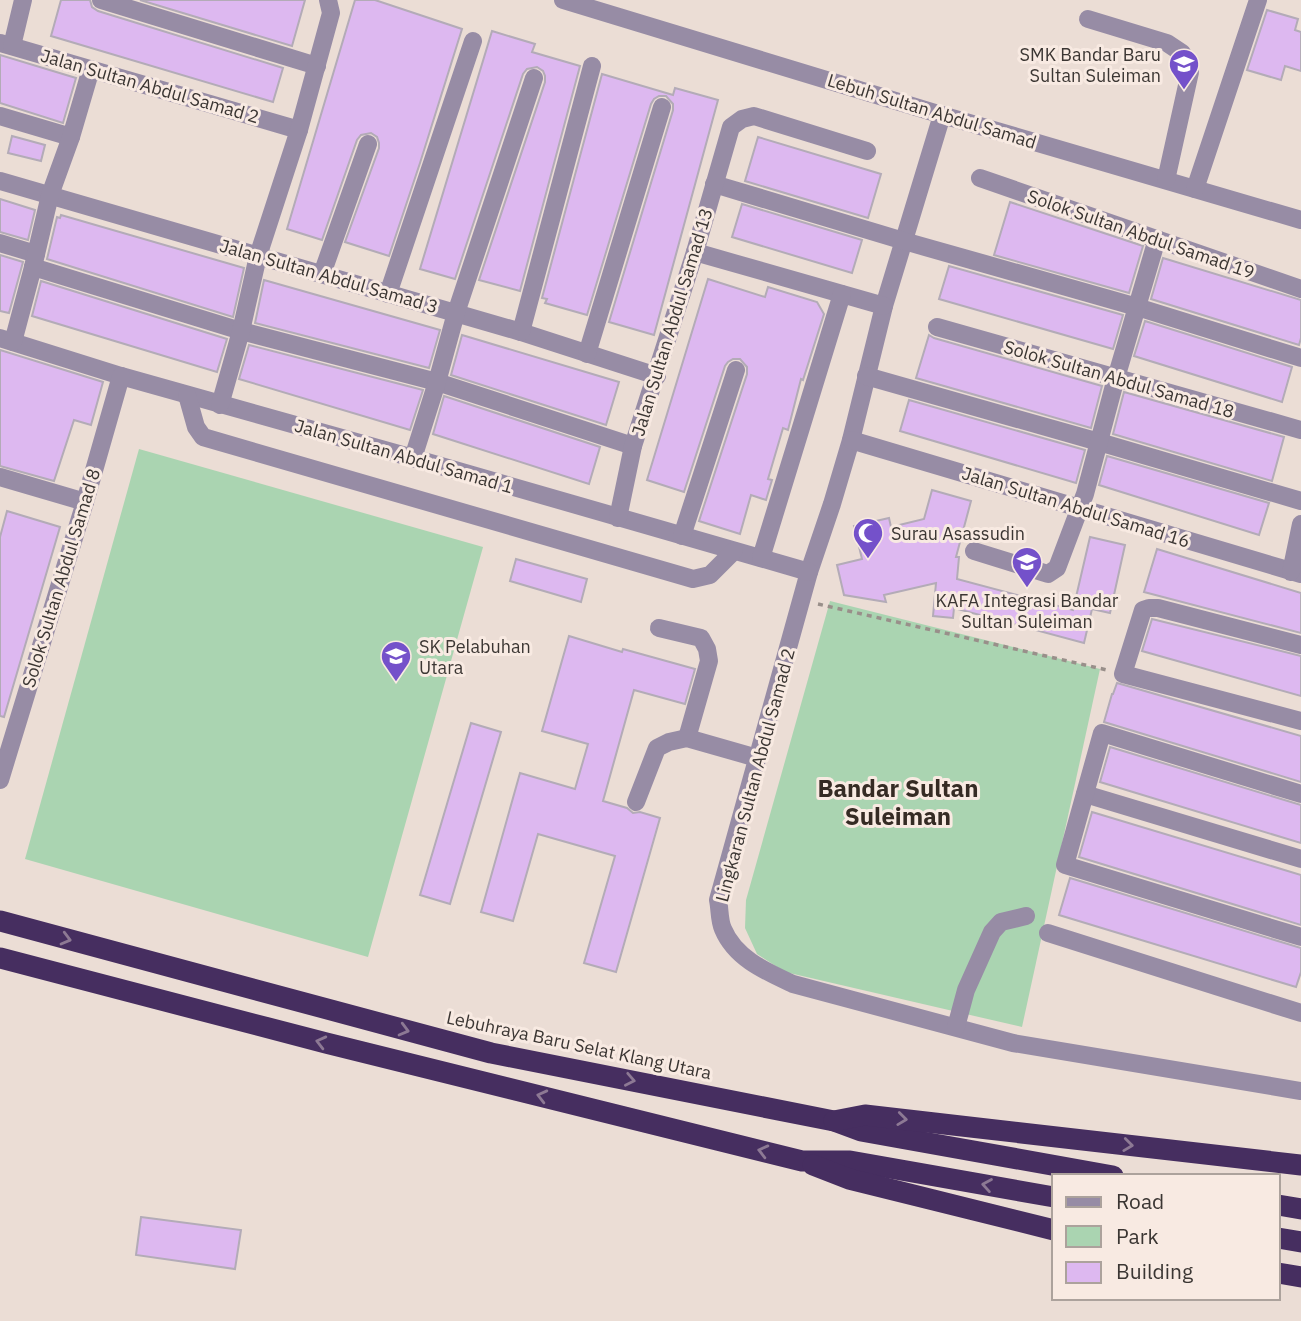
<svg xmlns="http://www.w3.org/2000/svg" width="1301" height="1321" font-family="'IBM Plex Sans',sans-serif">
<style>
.green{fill:#aad4b1}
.building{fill:#ddb8f0;stroke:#b3abb7;stroke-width:2}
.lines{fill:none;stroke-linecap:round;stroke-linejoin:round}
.path{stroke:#998f8a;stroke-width:3.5;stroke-dasharray:5 5;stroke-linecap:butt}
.minor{stroke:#978ca5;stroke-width:18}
.highway{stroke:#462e60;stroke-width:21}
.oneway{stroke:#8d7994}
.labels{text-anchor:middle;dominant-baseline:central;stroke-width:6;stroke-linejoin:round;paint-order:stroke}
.poi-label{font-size:18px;fill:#3b3633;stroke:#f8eae2;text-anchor:start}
.street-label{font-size:18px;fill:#3b3633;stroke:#f8eae2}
.district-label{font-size:24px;font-weight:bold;fill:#352b24;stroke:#f8eae2}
</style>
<rect width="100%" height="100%" fill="#ebddd5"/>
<!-- green -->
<g class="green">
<polygon points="139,449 483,547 368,957 25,859"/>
<polygon points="830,601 1100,669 1022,1027 785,972 757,954 745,928 746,900"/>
</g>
<!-- building -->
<g class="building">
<polygon points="61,0 90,0 92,7 98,11 283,68 273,102 51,36"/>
<polygon points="140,0 305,0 292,46"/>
<polygon points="355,0 375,0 462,29 420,163 389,256 345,242 379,148 379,143 377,137 371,133 361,135 357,140 322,240 287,229"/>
<polygon points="1267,10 1298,19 1295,30 1301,32 1301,71 1285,66 1281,80 1247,70"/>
<polygon points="492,31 535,44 532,52 580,66 520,291 479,280 545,82 545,76 543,71 537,67 527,69 523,74 455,279 420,269"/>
<polygon points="0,55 76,78 63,123 0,103"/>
<polygon points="602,74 673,95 675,88 718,100 654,335 609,322 673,110 673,104 666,96 659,96 654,99 651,104 587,315 545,303 547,299 542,298"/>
<polygon points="12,136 45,145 41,161 8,153"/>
<polygon points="758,137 881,174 868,218 745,181"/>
<polygon points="0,199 35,210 28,240 0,232"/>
<polygon points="1010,202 1143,246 1129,293 994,255"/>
<polygon points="742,204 862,240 852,273 732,237"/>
<polygon points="61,215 244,268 233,317 47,259 57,217 60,218"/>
<polygon points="0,255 23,262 9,313 0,311"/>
<polygon points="1163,258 1301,300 1301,338 1299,345 1151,299"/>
<polygon points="949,266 1123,315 1113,349 939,299"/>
<polygon points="708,279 765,297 768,287 817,302 824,314 803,380 801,379 788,430 783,428 768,479 772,480 766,500 751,495 740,534 699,521 747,374 747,367 740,359 733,359 728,362 725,366 684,492 647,480"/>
<polygon points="264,280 440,330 429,368 255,323"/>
<polygon points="41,281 227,339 217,372 32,316"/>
<polygon points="1145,321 1292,367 1282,402 1134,356"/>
<polygon points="462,335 619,382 606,425 451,375"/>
<polygon points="929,335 934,338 1102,386 1091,428 916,378"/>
<polygon points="249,345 423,390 410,430 239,379"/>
<polygon points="0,350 103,382 91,425 74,420 54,481 0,466"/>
<polygon points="1124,392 1284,437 1272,481 1113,434"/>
<polygon points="444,396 600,447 589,484 433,434"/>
<polygon points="909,400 1085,450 1076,483 900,431"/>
<polygon points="1107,456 1269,503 1259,535 1099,485"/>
<polygon points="932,490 971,501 956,557 959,557 957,579 1073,610 1090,537 1125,545 1110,613 1092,609 1084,643 954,608 953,618 933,616 936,583 884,595 886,602 844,595 837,565 862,559 854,526 889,518 891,527 924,519"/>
<polygon points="7,511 60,527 4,717 0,716 0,537"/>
<polygon points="1157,549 1301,593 1301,633 1144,592"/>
<polygon points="516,559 587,579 581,602 510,581"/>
<polygon points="1152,619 1301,656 1301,696 1142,651"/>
<polygon points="569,636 622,652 623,649 695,669 685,704 634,690 603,801 627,808 633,813 640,812 660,818 616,972 584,963 615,856 538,834 513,921 481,912 520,773 575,789 588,744 542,731"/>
<polygon points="1117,683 1301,736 1301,782 1104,722 1112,694 1113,694"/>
<polygon points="471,723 501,732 450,904 420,895"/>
<polygon points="1110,747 1301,805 1301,843 1100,782"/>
<polygon points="1092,812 1301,875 1301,925 1079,857"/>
<polygon points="1070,878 1301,948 1301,972 1296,987 1059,915"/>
<polygon points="141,1217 241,1230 235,1269 136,1255"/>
</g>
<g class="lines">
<!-- path -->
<polyline class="path" points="818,604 1107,670"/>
<!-- minor -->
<g class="minor">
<polyline points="101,0 317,66"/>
<polyline points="563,0 942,115 1301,220"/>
<polyline points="1088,19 1167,43 1182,53 1190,72 1166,180"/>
<polyline points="0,43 299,130"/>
<polyline points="12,46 23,0"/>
<path d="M942 115 884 306 851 440 832 504 809 572 718 900C720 909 719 920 723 929 735 958 765 971 793 984L1013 1043 1301 1091"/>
<polyline points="0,116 71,137"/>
<polyline points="980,178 1301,289"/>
<polyline points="0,181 521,332 657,376"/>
<polyline points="714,184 904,241 1137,307 1301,358"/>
<polyline points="1195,189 1258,0"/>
<polyline points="0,243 36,254"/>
<polyline points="695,252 884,306"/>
<polyline points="33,267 241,331 437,382 633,446"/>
<polyline points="322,274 368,144"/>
<polyline points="388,294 473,41"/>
<polyline points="937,327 1301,430"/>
<polyline points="521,332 592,66"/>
<polyline points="0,338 121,376 413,458 809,572"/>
<polyline points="13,342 33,267 50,195 71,137 91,69"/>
<polyline points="587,354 662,107"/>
<polyline points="866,376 1099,442 1301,501"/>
<polyline points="187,395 196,427 203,437 693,579 710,575 734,551"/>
<polyline points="220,405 241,331 258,256 299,130 331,13 328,0"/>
<polyline points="851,440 1301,574"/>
<polyline points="413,458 437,382 456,313 534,78"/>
<polyline points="0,477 85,502"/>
<polyline points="618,518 633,446 695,252 731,127 742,119 754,116 867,151"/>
<polyline points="682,536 736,370"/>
<polyline points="974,551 1048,574 1057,568 1085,494 1116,378 1157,239"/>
<polyline points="761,558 842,294"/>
<polyline points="1291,572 1301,524"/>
<polyline points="659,628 701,638 707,649 709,661 687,738"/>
<polyline points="1301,645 1158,608 1149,608 1143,610 1123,674 1301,721"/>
<polyline points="0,780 85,502 121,376"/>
<polyline points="1085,794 1301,859"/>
<polyline points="1301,794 1102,733 1065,865 1301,937"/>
<polyline points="636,802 657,748 669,742 687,738 757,758"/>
<polyline points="1048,933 1301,1013"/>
<polyline points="956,1027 966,990 992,932 1001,922 1026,916"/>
</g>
<!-- highway -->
<g class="highway">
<polyline points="0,921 491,1053 834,1121 861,1131 1113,1176"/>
<polyline points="0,958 326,1043 802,1161 850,1161 1054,1197"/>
<polyline points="834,1121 865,1115 1301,1165"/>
<polyline points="813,1165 849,1179 1054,1230"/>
<polyline points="1278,1205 1301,1209"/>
<polyline points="1278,1238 1301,1242"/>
<polyline points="1278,1273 1301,1277"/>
</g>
</g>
<!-- one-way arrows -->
<defs><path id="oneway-chevron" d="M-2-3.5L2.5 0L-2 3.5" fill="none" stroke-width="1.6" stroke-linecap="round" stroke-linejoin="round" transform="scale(1.75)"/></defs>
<g class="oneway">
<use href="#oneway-chevron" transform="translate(66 939) rotate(15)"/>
<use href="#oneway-chevron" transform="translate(404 1030) rotate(15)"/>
<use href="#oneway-chevron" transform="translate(321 1042) rotate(-166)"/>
<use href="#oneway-chevron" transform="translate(630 1080) rotate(11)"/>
<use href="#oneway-chevron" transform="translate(542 1096) rotate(-166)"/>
<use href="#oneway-chevron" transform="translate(902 1119) rotate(7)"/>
<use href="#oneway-chevron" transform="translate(1128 1145) rotate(7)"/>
<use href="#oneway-chevron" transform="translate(763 1151) rotate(-166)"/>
<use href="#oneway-chevron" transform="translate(987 1185) rotate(-170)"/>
</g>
<!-- icons -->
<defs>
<g id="school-pin" transform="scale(1.575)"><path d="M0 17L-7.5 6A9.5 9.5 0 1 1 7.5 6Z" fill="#7451ca" stroke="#f8eae2"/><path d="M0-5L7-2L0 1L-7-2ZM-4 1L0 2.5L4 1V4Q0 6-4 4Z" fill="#fff"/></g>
<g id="mosque-pin" transform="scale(1.575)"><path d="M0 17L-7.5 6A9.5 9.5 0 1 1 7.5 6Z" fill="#7451ca" stroke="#f8eae2"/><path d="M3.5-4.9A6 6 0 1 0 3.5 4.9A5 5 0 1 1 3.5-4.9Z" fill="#fff"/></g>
</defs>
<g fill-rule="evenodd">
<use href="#school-pin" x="1184" y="64"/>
<use href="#mosque-pin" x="868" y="533"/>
<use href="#school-pin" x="1027" y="562"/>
<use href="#school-pin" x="396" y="656"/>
</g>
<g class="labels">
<!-- poi labels -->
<g class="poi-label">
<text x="1161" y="54" text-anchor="end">SMK Bandar Baru<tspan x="1161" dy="21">Sultan Suleiman</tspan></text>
<text x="891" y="533">Surau Asassudin</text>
<text x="1027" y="600" text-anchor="middle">KAFA Integrasi Bandar<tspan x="1027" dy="21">Sultan Suleiman</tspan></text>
<text x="419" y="646">SK Pelabuhan<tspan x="419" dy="21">Utara</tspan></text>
</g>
<!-- street labels -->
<g class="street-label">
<text transform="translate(150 86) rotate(16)">Jalan Sultan Abdul Samad 2</text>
<text transform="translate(932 111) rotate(17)">Lebuh Sultan Abdul Samad</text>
<text transform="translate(1141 234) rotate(19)">Solok Sultan Abdul Samad 19</text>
<text transform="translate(329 276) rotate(16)">Jalan Sultan Abdul Samad 3</text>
<text transform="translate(672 322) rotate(-73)">Jalan Sultan Abdul Samad 13</text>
<text transform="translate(1119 379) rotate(16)">Solok Sultan Abdul Samad 18</text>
<text transform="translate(404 456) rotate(16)">Jalan Sultan Abdul Samad 1</text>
<text transform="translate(1076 507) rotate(17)">Jalan Sultan Abdul Samad 16</text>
<text transform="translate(61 578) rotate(-73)">Solok Sultan Abdul Samad 8</text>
<text transform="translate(755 775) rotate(-75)">Lingkaran Sultan Abdul Samad 2</text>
<text transform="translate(579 1045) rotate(12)">Lebuhraya Baru Selat Klang Utara</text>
</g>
<!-- district labels -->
<g class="district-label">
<text x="898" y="788">Bandar Sultan<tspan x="898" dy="28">Suleiman</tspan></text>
</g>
</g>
<!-- legend -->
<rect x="1052" y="1174" width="228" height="126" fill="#f8eae2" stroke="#aca29c" stroke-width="2"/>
<rect x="1066" y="1197" width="35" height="10" fill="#978ca5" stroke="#aca29c" stroke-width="2"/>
<text x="1116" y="1209" font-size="21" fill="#3b3633">Road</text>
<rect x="1066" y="1226" width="35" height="21" fill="#aad4b1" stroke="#aca29c" stroke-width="2"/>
<text x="1116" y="1244" font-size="21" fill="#3b3633">Park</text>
<rect x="1066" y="1262" width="35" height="21" fill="#ddb8f0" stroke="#aca29c" stroke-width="2"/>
<text x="1116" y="1279" font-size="21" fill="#3b3633">Building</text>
</svg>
